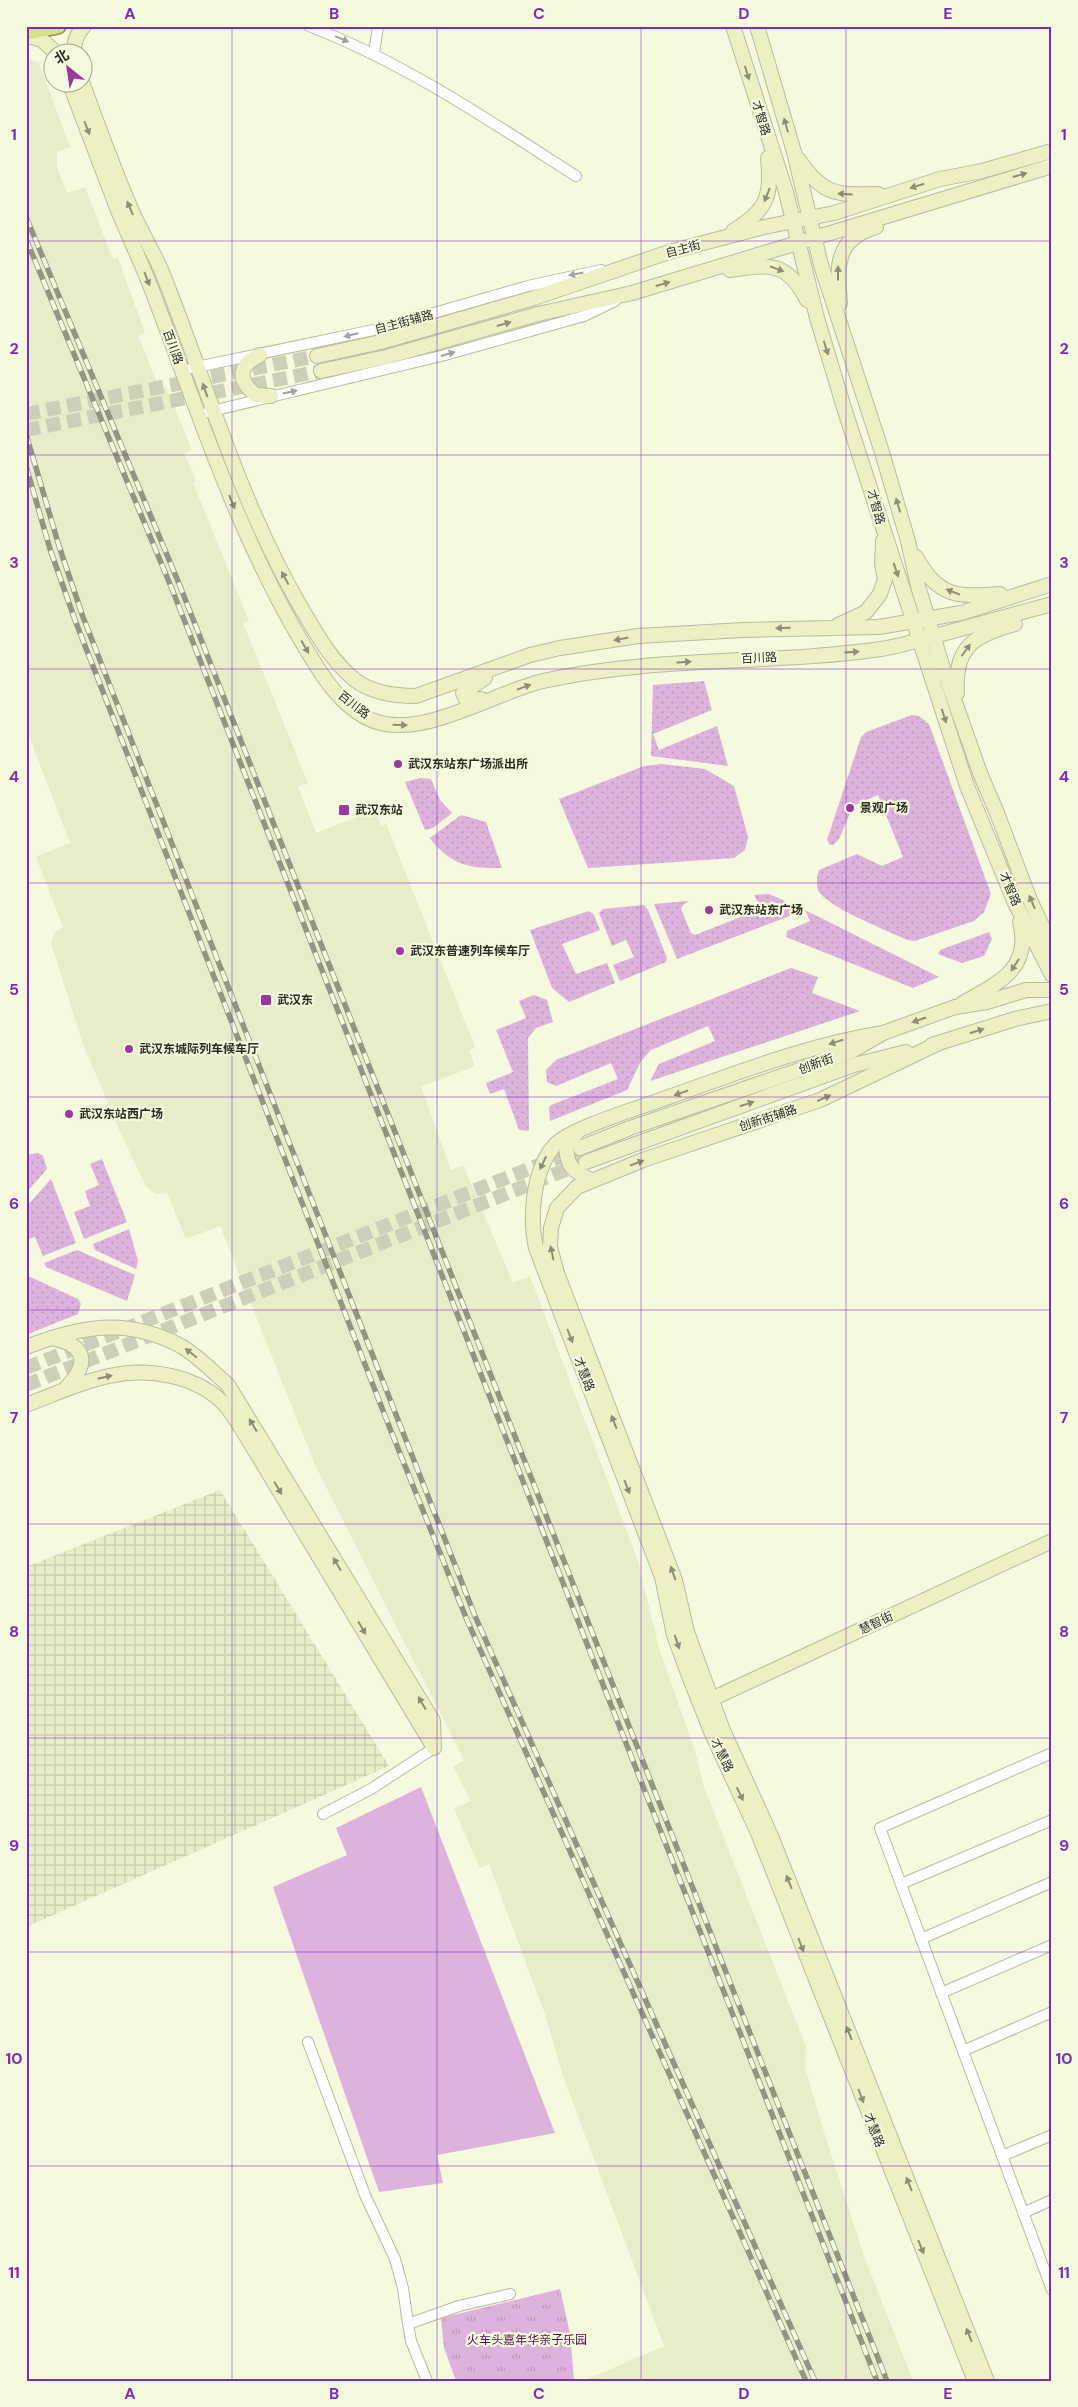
<svg xmlns="http://www.w3.org/2000/svg" width="1078" height="2407" font-family="'DM Sans','Noto Sans SC',sans-serif">
<style>
.built{fill:#e7edc9}
.industrial{fill:url(#industrial-grid)}
.grass{fill:url(#grass-dots)}
.park{fill:url(#park-tufts)}
.pitch{fill:#ddb2dc}
.lines{fill:none;stroke-linecap:round;stroke-linejoin:round}
.secondary-tunnel{stroke:#cdd0b8;stroke-width:14;stroke-dasharray:14 7;stroke-linecap:butt}
.street-casing{stroke:#b7bca0;stroke-width:12}
.secondary-casing{stroke:#b7bca0;stroke-width:16}
.primary-casing{stroke:#8d9530;stroke-width:18}
.street{stroke:#fff;stroke-width:10}
.secondary{stroke:#ecf0c3;stroke-width:14}
.primary{stroke:#d9e187;stroke-width:15}
.rail-casing{stroke:#929581;stroke-width:5.5}
.rail{stroke:#f5f9dd;stroke-width:4;stroke-dasharray:11;stroke-linecap:butt}
.oneway{fill:#a0a19c}
.oneway2{fill:#8c8f73}
.grid{fill:none;stroke:#7b2cbf;stroke-width:1;stroke-opacity:0.55}
.poi-dot{fill:#9b389e;stroke:#f5f9dd;stroke-width:2}
.labels{text-anchor:middle;dominant-baseline:central;stroke-width:4.5;stroke-linejoin:round;paint-order:stroke}
.street-label{font-size:12px;fill:#2d2e23;stroke:#f5f9dd}
.poi-label{font-size:12px;font-weight:bold;fill:#2d2e23;stroke:#f5f9dd;text-anchor:start}
.park-label{font-size:12px;fill:#4f1052;stroke:#f5f9dd}
.neatline{fill:none;stroke:#7b2cbf;stroke-width:2}
.grid-label{font-size:16px;text-anchor:middle;font-weight:bold;fill:#7b2cbf}
</style>
<defs>
<pattern id="industrial-grid" width="8" height="8" patternUnits="userSpaceOnUse" patternTransform="scale(1.25)"><rect width="8" height="8" fill="#e7edc9"/><path d="M0 4h8M4 0v8" fill="none" stroke="#c6ccac"/></pattern>
<pattern id="grass-dots" width="8" height="8" patternUnits="userSpaceOnUse" patternTransform="scale(1.25)"><rect width="8" height="8" fill="#ddb2dc"/><path d="M2 2h.1M6 6h.1" fill="none" stroke="#be99bc" stroke-width="1.8" stroke-linecap="round"/></pattern>
<pattern id="park-tufts" width="24" height="20" patternUnits="userSpaceOnUse" patternTransform="scale(1.25)"><rect width="24" height="20" fill="#ddb2dc"/><path d="M3 7l-1-3M5 7V3M7 7l1-3M15 17l-1-3M17 17v-4M19 17l1-3" fill="none" stroke="#be99bc"/></pattern>
</defs>
<rect width="100%" height="100%" fill="#f5f9dd"/>
<!-- built -->
<polygon class="built" points="26,58 39,63 70,147 57,152 57,168 67,193 85,187 113,259 118,258 145,333 138,336 160,389 166,387 192,450 184,453 196,481 193,483 249,621 243,623 308,783 298,787 316,833 375,810 381,826 386,824 475,1047 469,1050 475,1066 421,1087 451,1170 463,1165 513,1283 530,1276 637,1558 659,1648 695,1751 704,1787 806,2047 805,2067 823,2129 864,2256 913,2381 583,2381 664,2346 563,2076 545,2014 489,1864 480,1868 454,1809 471,1801 453,1767 464,1760 316,1467 220,1226 186,1239 167,1193 156,1194 146,1187 121,1134 83,1044 51,943 54,933 63,927 36,857 70,843 29,736 26,736"/>
<!-- industrial -->
<polygon class="industrial" points="220,1490 389,1766 26,1927 26,1567"/>
<!-- grass -->
<g class="grass">
<polygon points="704,681 712,710 653,734 659,750 717,726 728,766 651,756 653,685"/>
<path d="M912 715 919 716 929 724 991 894 984 912 974 921 915 941 907 940C887 930 826 907 818 890 816 883 817 876 819 870L857 854 882 866 903 857 878 795 853 806 839 839 833 845H830L827 840 861 737 866 732Z"/>
<polygon points="662,764 705,769 734,786 748,837 745,850 734,858 588,868 559,799 644,766"/>
<polygon points="420,778 431,779 440,800 452,813 433,828 425,830 405,782"/>
<path d="M461 815 486 822 502 868C470 869 450 865 430 838Z"/>
<polygon points="769,894 787,902 792,915 677,959 654,904 689,901 683,905 681,909 691,933 695,935 756,911 760,906 754,895"/>
<polygon points="644,905 648,910 667,958 666,962 620,981 613,965 634,957 626,940 612,946 599,913 603,909"/>
<polygon points="805,910 939,977 913,988 786,937 787,931 810,921"/>
<polygon points="589,911 594,915 600,930 562,944 576,974 607,963 615,983 569,1002 552,988 530,930"/>
<polygon points="989,932 992,939 984,956 962,963 938,954 940,950"/>
<polygon points="791,968 818,977 812,993 860,1011 650,1081 659,1064 715,1041 708,1026 651,1050 641,1061 627,1090 550,1121 549,1107 551,1105 618,1079 611,1063 556,1086 547,1082 546,1070 556,1060"/>
<polygon points="534,995 547,1000 553,1022 536,1028 528,1038 529,1131 519,1130 504,1089 490,1094 486,1083 513,1072 496,1030 526,1018 519,1001"/>
<polygon points="38,1153 43,1156 47,1169 26,1193 26,1155"/>
<polygon points="102,1159 127,1222 84,1239 74,1212 90,1206 85,1191 99,1185 90,1164"/>
<polygon points="51,1179 76,1243 43,1256 35,1237 26,1240 26,1207"/>
<polygon points="129,1229 138,1261 136,1269 95,1250 93,1244"/>
<polygon points="77,1250 135,1275 127,1301 46,1267 44,1263"/>
<polygon points="26,1275 78,1299 81,1304 78,1314 26,1335"/>
</g>
<!-- park -->
<polygon class="park" points="560,2289 570,2333 574,2381 456,2381 444,2348 441,2318"/>
<!-- pitch -->
<polygon class="pitch" points="421,1787 555,2133 437,2155 443,2183 379,2192 273,1887 347,1855 336,1828"/>
<g class="lines">
<!-- secondary-tunnel -->
<g class="secondary-tunnel">
<polyline points="26,414 317,356"/>
<polyline points="26,430 321,371"/>
<polyline points="26,1368 577,1150"/>
<polyline points="26,1385 583,1163"/>
</g>
<!-- street casing -->
<g class="street-casing">
<g id="street">
<path d="M309 26C405 63 490 121 576 176"/>
<polyline points="374,54 378,26"/>
<polyline points="192,368 378,329 528,286 601,270"/>
<polyline points="208,412 445,355 584,316 615,301"/>
<polyline points="1052,1753 880,1828 1052,2290"/>
<polyline points="323,1814 371,1789 434,1748"/>
<polyline points="901,1884 1052,1820"/>
<polyline points="921,1939 1052,1882"/>
<polyline points="941,1993 1052,1945"/>
<polyline points="308,2042 365,2195 395,2259 403,2288 408,2324"/>
<polyline points="963,2051 1052,2012"/>
<polyline points="1002,2156 1052,2135"/>
<polyline points="1023,2213 1052,2200"/>
<polyline points="427,2381 411,2341 408,2324 459,2306 510,2294"/>
</g>
</g>
<!-- secondary casing -->
<g class="secondary-casing">
<g id="secondary">
<polyline points="733,26 786,192 817,318 845,411 967,786 1014,901 1052,975"/>
<polyline points="757,26 794,152 821,265 881,449 908,541 918,586 942,665 980,773 997,813 1030,900 1052,947"/>
<polyline points="26,35 42,40 55,52"/>
<path d="M74 52C74 42 76 34 84 26"/>
<path d="M69 82C85 124 101 166 117 208 129 237 142 264 153 293 197 408 234 524 296 632 315 664 337 707 374 721 423 739 493 693 543 681 654 656 768 665 881 649 901 646 922 639 942 634 979 624 1015 614 1052 604"/>
<path d="M82 82C98 125 113 168 131 209 141 232 155 254 164 277 208 388 239 500 299 604 315 631 330 660 355 680 372 693 395 696 416 696L530 655 560 648 638 636 743 630 879 627 961 613 1052 584"/>
<path d="M799 160C823 196 838 195 878 194"/>
<path d="M733 231C767 210 772 197 768 158"/>
<path d="M730 270C769 264 787 261 807 300"/>
<path d="M840 303C837 268 834 239 876 227"/>
<path d="M260 355C238 366 237 380 256 395L271 396"/>
<polyline points="317,356 381,342 534,298 669,252 764,227 834,213 940,179 982,171 1052,151"/>
<polyline points="321,371 386,357 538,314 632,293 1052,166"/>
<path d="M916 557C938 598 958 597 1000 594"/>
<polyline points="838,625 866,612 880,594 885,579 882,564 883,541"/>
<path d="M957 693C954 647 974 635 1015 624"/>
<polyline points="481,699 467,701 463,693 485,678"/>
<path d="M963 1003C998 983 1032 969 1020 922"/>
<path d="M883 1033C801 1046 722 1079 643 1106 623 1113 570 1130 556 1144 533 1168 529 1216 536 1248L662 1577 674 1635 689 1676 712 1734 758 1833 975 2381"/>
<polyline points="939,1043 820,1100 643,1160 577,1187 557,1208 551,1228 550,1247 557,1273 675,1580 687,1632 722,1728 771,1836 987,2381"/>
<polyline points="932,1045 1015,1019 1052,1011"/>
<path d="M576 1134 566 1146C567 1167 573 1171 591 1180"/>
<polyline points="580,1148 630,1128 805,1068 852,1051 883,1033 955,1007 987,1002 1026,990 1052,990"/>
<polyline points="586,1162 854,1065 906,1052"/>
<path d="M51 1338C85 1344 91 1362 66 1388"/>
<path d="M26 1347C81 1326 126 1317 181 1346 198 1356 213 1372 228 1385L433 1721 434 1748"/>
<path d="M26 1405C53 1395 80 1382 109 1376 147 1367 198 1375 226 1406 235 1417 243 1431 251 1444L433 1746"/>
<polyline points="703,1703 1052,1541"/>
</g>
</g>
<!-- primary casing -->
<g class="primary-casing">
<polyline id="primary" points="26,32 58,26"/>
</g>
<!-- street -->
<use href="#street" class="street"/>
<!-- secondary -->
<use href="#secondary" class="secondary"/>
<!-- primary -->
<use href="#primary" class="primary"/>
<!-- rail casing -->
<g class="rail-casing">
<g id="rail">
<polyline points="26,217 180,586 887,2381"/>
<polyline points="26,239 172,589 877,2381"/>
<polyline points="26,434 59,546 83,617 475,1616 815,2381"/>
<polyline points="26,466 50,549 75,620 389,1426 467,1620 806,2381"/>
</g>
</g>
<!-- rail -->
<use href="#rail" class="rail"/>
</g>
<!-- one-way arrows -->
<defs><path id="oneway-solid" d="M-6-.8H1V-3.2L6.5 0L1 3.2V.8H-6Z" transform="scale(1.25)"/></defs>
<g class="oneway">
<use href="#oneway-solid" transform="translate(342 39) rotate(23)"/>
<use href="#oneway-solid" transform="translate(576 274) rotate(169)"/>
<use href="#oneway-solid" transform="translate(351 335) rotate(167)"/>
<use href="#oneway-solid" transform="translate(448 354) rotate(-16)"/>
<use href="#oneway-solid" transform="translate(290 392) rotate(-12)"/>
</g>
<g class="oneway2">
<use href="#oneway-solid" transform="translate(747 73) rotate(73)"/>
<use href="#oneway-solid" transform="translate(786 125) rotate(-106)"/>
<use href="#oneway-solid" transform="translate(87 128) rotate(69)"/>
<use href="#oneway-solid" transform="translate(1020 175) rotate(-16)"/>
<use href="#oneway-solid" transform="translate(917 186) rotate(163)"/>
<use href="#oneway-solid" transform="translate(845 194) rotate(-176)"/>
<use href="#oneway-solid" transform="translate(767 195) rotate(112)"/>
<use href="#oneway-solid" transform="translate(130 208) rotate(-113)"/>
<use href="#oneway-solid" transform="translate(777 269) rotate(20)"/>
<use href="#oneway-solid" transform="translate(838 273) rotate(-90)"/>
<use href="#oneway-solid" transform="translate(147 279) rotate(69)"/>
<use href="#oneway-solid" transform="translate(663 284) rotate(-16)"/>
<use href="#oneway-solid" transform="translate(504 324) rotate(-16)"/>
<use href="#oneway-solid" transform="translate(826 348) rotate(73)"/>
<use href="#oneway-solid" transform="translate(205 390) rotate(-110)"/>
<use href="#oneway-solid" transform="translate(232 502) rotate(67)"/>
<use href="#oneway-solid" transform="translate(898 505) rotate(-106)"/>
<use href="#oneway-solid" transform="translate(896 570) rotate(71)"/>
<use href="#oneway-solid" transform="translate(285 578) rotate(-118)"/>
<use href="#oneway-solid" transform="translate(953 592) rotate(-159)"/>
<use href="#oneway-solid" transform="translate(783 628) rotate(178)"/>
<use href="#oneway-solid" transform="translate(621 639) rotate(169)"/>
<use href="#oneway-solid" transform="translate(305 647) rotate(60)"/>
<use href="#oneway-solid" transform="translate(966 650) rotate(-54)"/>
<use href="#oneway-solid" transform="translate(852 652) rotate(-4)"/>
<use href="#oneway-solid" transform="translate(684 662) rotate(-3)"/>
<use href="#oneway-solid" transform="translate(524 687) rotate(-20)"/>
<use href="#oneway-solid" transform="translate(944 716) rotate(72)"/>
<use href="#oneway-solid" transform="translate(400 725) rotate(2)"/>
<use href="#oneway-solid" transform="translate(1032 902) rotate(-113)"/>
<use href="#oneway-solid" transform="translate(1015 965) rotate(123)"/>
<use href="#oneway-solid" transform="translate(919 1020) rotate(161)"/>
<use href="#oneway-solid" transform="translate(977 1031) rotate(-18)"/>
<use href="#oneway-solid" transform="translate(836 1042) rotate(162)"/>
<use href="#oneway-solid" transform="translate(681 1093) rotate(161)"/>
<use href="#oneway-solid" transform="translate(824 1098) rotate(-24)"/>
<use href="#oneway-solid" transform="translate(747 1104) rotate(-18)"/>
<use href="#oneway-solid" transform="translate(543 1163) rotate(115)"/>
<use href="#oneway-solid" transform="translate(637 1163) rotate(-21)"/>
<use href="#oneway-solid" transform="translate(552 1253) rotate(-102)"/>
<use href="#oneway-solid" transform="translate(570 1336) rotate(69)"/>
<use href="#oneway-solid" transform="translate(191 1353) rotate(-143)"/>
<use href="#oneway-solid" transform="translate(105 1377) rotate(-13)"/>
<use href="#oneway-solid" transform="translate(614 1422) rotate(-111)"/>
<use href="#oneway-solid" transform="translate(253 1425) rotate(-121)"/>
<use href="#oneway-solid" transform="translate(627 1487) rotate(69)"/>
<use href="#oneway-solid" transform="translate(278 1488) rotate(59)"/>
<use href="#oneway-solid" transform="translate(337 1564) rotate(-121)"/>
<use href="#oneway-solid" transform="translate(673 1573) rotate(-110)"/>
<use href="#oneway-solid" transform="translate(362 1628) rotate(59)"/>
<use href="#oneway-solid" transform="translate(677 1642) rotate(71)"/>
<use href="#oneway-solid" transform="translate(422 1703) rotate(-121)"/>
<use href="#oneway-solid" transform="translate(740 1794) rotate(64)"/>
<use href="#oneway-solid" transform="translate(789 1882) rotate(-112)"/>
<use href="#oneway-solid" transform="translate(801 1945) rotate(69)"/>
<use href="#oneway-solid" transform="translate(849 2033) rotate(-112)"/>
<use href="#oneway-solid" transform="translate(861 2096) rotate(69)"/>
<use href="#oneway-solid" transform="translate(909 2184) rotate(-112)"/>
<use href="#oneway-solid" transform="translate(921 2247) rotate(68)"/>
<use href="#oneway-solid" transform="translate(969 2335) rotate(-112)"/>
</g>
<!-- grid -->
<path class="grid" d="M232 26V2381M437 26V2381M641 26V2381M846 26V2381M26 241H1052M26 455H1052M26 669H1052M26 883H1052M26 1097H1052M26 1310H1052M26 1524H1052M26 1738H1052M26 1952H1052M26 2166H1052"/>
<!-- markers -->
<g class="poi-dot">
<circle cx="398" cy="764" r="5"/>
<circle cx="850" cy="808" r="5"/>
<rect x="338" y="804" width="12" height="12" rx="2.5"/>
<circle cx="709" cy="910" r="5"/>
<circle cx="400" cy="951" r="5"/>
<rect x="260" y="994" width="12" height="12" rx="2.5"/>
<circle cx="129" cy="1049" r="5"/>
<circle cx="69" cy="1114" r="5"/>
</g>
<g class="labels">
<!-- street labels -->
<g class="street-label">
<text transform="translate(761 118) rotate(73)">才智路</text>
<text transform="translate(683 249) rotate(-15)">自主街</text>
<text transform="translate(404 322) rotate(-15)">自主街辅路</text>
<text transform="translate(173 347) rotate(70)">百川路</text>
<text transform="translate(876 507) rotate(74)">才智路</text>
<text transform="translate(759 658) rotate(-3)">百川路</text>
<text transform="translate(354 705) rotate(38)">百川路</text>
<text transform="translate(1010 889) rotate(67)">才智路</text>
<text transform="translate(816 1064) rotate(-20)">创新街</text>
<text transform="translate(768 1118) rotate(-18)">创新街辅路</text>
<text transform="translate(584 1374) rotate(69)">才慧路</text>
<text transform="translate(876 1623) rotate(-25)">慧智街</text>
<text transform="translate(722 1755) rotate(64)">才慧路</text>
<text transform="translate(874 2130) rotate(69)">才慧路</text>
</g>
<!-- poi labels -->
<g class="poi-label">
<text x="408" y="764">武汉东站东广场派出所</text>
<text x="860" y="808">景观广场</text>
<text x="355" y="810">武汉东站</text>
<text x="719" y="910">武汉东站东广场</text>
<text x="410" y="951">武汉东普速列车候车厅</text>
<text x="277" y="1000">武汉东</text>
<text x="139" y="1049">武汉东城际列车候车厅</text>
<text x="79" y="1114">武汉东站西广场</text>
</g>
<!-- park labels -->
<g class="park-label">
<text x="527" y="2340">火车头嘉年华亲子乐园</text>
</g>
</g>
<!-- border -->
<rect width="1078" height="2407" fill="none" stroke="#f5f9dd" stroke-width="55"/>
<!-- north arrow -->
<g transform="translate(68 68) rotate(330)"><circle r="24" fill="#f5f9dd" stroke="#a5a893"/>
<path d="M0-4L9 19L0 12L-9 19Z" fill="#9b389e"/>
<text y="-8" font-size="14" font-weight="bold" text-anchor="middle" fill="#2d2e23">北</text>
</g>
<rect x="28" y="28" width="1022" height="2352" class="neatline"/>
<g class="grid-label">
<text x="130" y="19">A</text>
<text x="334" y="19">B</text>
<text x="539" y="19">C</text>
<text x="744" y="19">D</text>
<text x="948" y="19">E</text>
<text x="14" y="140">1</text>
<text x="1064" y="140">1</text>
<text x="14" y="354">2</text>
<text x="1064" y="354">2</text>
<text x="14" y="568">3</text>
<text x="1064" y="568">3</text>
<text x="14" y="782">4</text>
<text x="1064" y="782">4</text>
<text x="14" y="995">5</text>
<text x="1064" y="995">5</text>
<text x="14" y="1209">6</text>
<text x="1064" y="1209">6</text>
<text x="14" y="1423">7</text>
<text x="1064" y="1423">7</text>
<text x="14" y="1637">8</text>
<text x="1064" y="1637">8</text>
<text x="14" y="1851">9</text>
<text x="1064" y="1851">9</text>
<text x="14" y="2064">10</text>
<text x="1064" y="2064">10</text>
<text x="14" y="2278">11</text>
<text x="1064" y="2278">11</text>
<text x="130" y="2399">A</text>
<text x="334" y="2399">B</text>
<text x="539" y="2399">C</text>
<text x="744" y="2399">D</text>
<text x="948" y="2399">E</text>
</g>
</svg>
